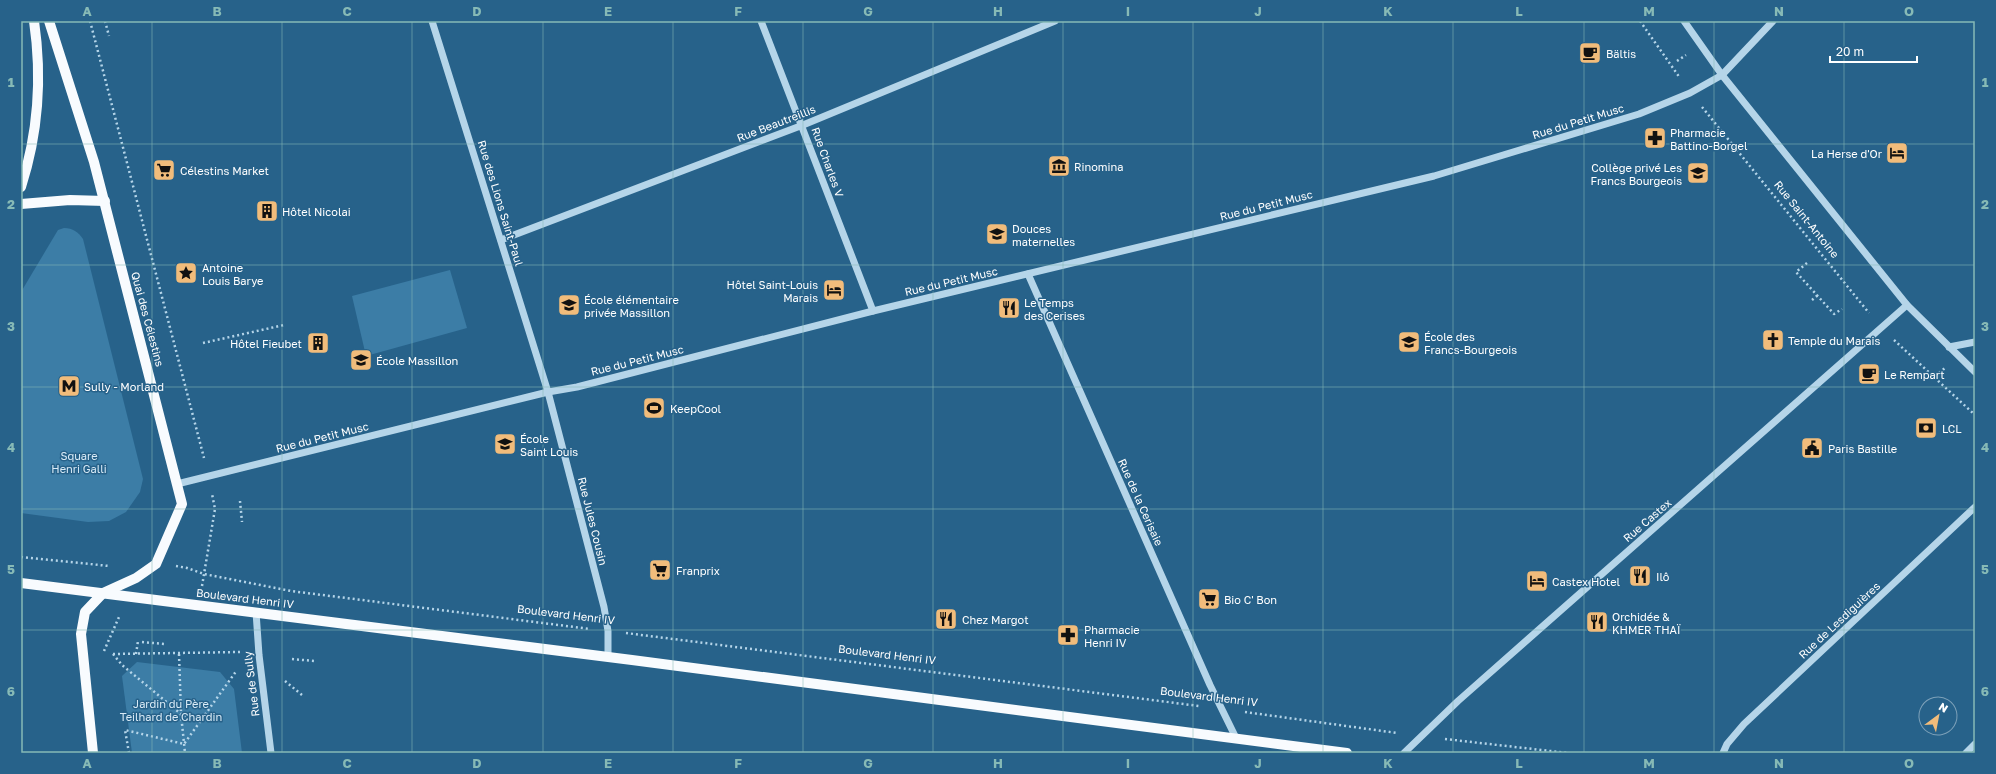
<svg xmlns="http://www.w3.org/2000/svg" width="1996" height="774" font-family="'Golos Text',sans-serif">
<style>
.green{fill:#3c7da6}
.lines{fill:none;stroke-linecap:round;stroke-linejoin:round}
.path{stroke:#b5d5e9;stroke-width:2.5;stroke-dasharray:2 3;stroke-linecap:butt}
.minor{stroke:#b5d5e9;stroke-width:7}
.major{stroke:#f8fbfe;stroke-width:10}
.grid{fill:none;stroke:#87bab6;stroke-width:1;stroke-opacity:0.55}
.labels{text-anchor:middle;dominant-baseline:central;stroke-width:3;stroke-linejoin:round;paint-order:stroke}
.poi-label{font-size:11px;fill:#fff;stroke:#27628a;text-anchor:start}
.street-label{font-size:11px;fill:#fff;stroke:#27628a}
.park-label{font-size:11px;fill:#d9ebf7;stroke:#27628a}
.neatline{fill:none;stroke:#87bab6;stroke-width:1.5}
.grid-label{font-size:13px;text-anchor:middle;font-weight:bold;fill:#87bab6}
</style>
<rect width="100%" height="100%" fill="#27628a"/>
<!-- green -->
<g class="green">
<path d="M64 228C73 228 78 232 83 239L143 479 140 492 126 512 109 521 88 522 21 513V292L58 230Z"/>
<polygon points="450,270 467,328 366,356 352,296"/>
<polygon points="137,662 220,672 234,689 242,753 132,753 122,676"/>
</g>
<g class="lines">
<!-- path -->
<g class="path">
<polyline points="90,21 204,458"/>
<polyline points="105,21 109,36"/>
<polyline points="1640,21 1680,78"/>
<polyline points="1677,61 1686,55"/>
<polyline points="1702,107 1869,313"/>
<polyline points="1807,263 1796,272 1834,314 1842,309"/>
<polyline points="1812,300 1818,295"/>
<polyline points="1894,340 1975,415"/>
<polyline points="203,343 284,325"/>
<polyline points="1939,373 1945,368"/>
<polyline points="240,501 242,522"/>
<polyline points="21,557 109,566"/>
<polyline points="176,566 187,568 204,574 291,591 590,629"/>
<polyline points="202,586 215,509 212,494"/>
<polyline points="626,633 1199,706"/>
<polyline points="142,642 164,644"/>
<polyline points="104,651 119,617"/>
<polyline points="113,654 240,652"/>
<polyline points="113,654 122,665 181,714 200,721"/>
<polyline points="136,654 138,641"/>
<polyline points="179,654 181,714 185,753"/>
<polyline points="292,659 314,661"/>
<polyline points="285,681 302,695"/>
<polyline points="1245,712 1397,733"/>
<polyline points="1445,739 1568,753"/>
<polyline points="129,753 125,730 184,744 237,670"/>
</g>
<!-- minor -->
<g class="minor">
<polyline points="432,21 548,392 604,607 608,631 608,657"/>
<polyline points="761,21 873,311"/>
<polyline points="1684,21 1722,75 1907,305 1975,372"/>
<polyline points="501,240 803,125 1055,21"/>
<polyline points="1028,274 1210,685 1236,738"/>
<polyline points="1949,347 1975,342"/>
<polyline points="177,484 548,392 577,387 873,311 1434,176 1639,114 1690,93 1722,75 1773,21"/>
<polyline points="256,612 259,655 271,753"/>
<polyline points="1404,753 1458,701 1907,305"/>
<polyline points="1723,753 1727,744 1744,724 1975,507"/>
<polyline points="1966,753 1975,744"/>
</g>
<!-- major -->
<g class="major">
<polyline points="49,21 94,162 182,504 156,564 136,578 103,593 85,612 81,634 93,753"/>
<path d="M21 187C38 134 42 76 34 21"/>
<polyline points="21,204 70,200 105,201"/>
<polyline points="21,583 632,660 1347,753"/>
</g>
</g>
<!-- grid -->
<path class="grid" d="M152 21V753M282 21V753M412 21V753M543 21V753M673 21V753M803 21V753M933 21V753M1063 21V753M1193 21V753M1323 21V753M1453 21V753M1584 21V753M1714 21V753M1844 21V753M21 144H1975M21 265H1975M21 387H1975M21 509H1975M21 630H1975"/>
<!-- icons -->
<defs>
<g id="cafe-square" transform="scale(1.15)"><rect x="-9" y="-9" width="18" height="18" rx="4" fill="#f1bc7b" stroke="#27628a"/><path d="M-5.5-4.5H6V0H3Q3 3.5 0 3.5H-2.5Q-5.5 3.5-5.5 0ZM3-3.2v2h1.7v-2ZM-6 4.5H4V6H-6Z" fill="#111"/></g>
<g id="pharmacy-square" transform="scale(1.15)"><rect x="-9" y="-9" width="18" height="18" rx="4" fill="#f1bc7b" stroke="#27628a"/><path d="M-2-6h4v4h4v4h-4v4h-4v-4h-4v-4h4Z" fill="#111"/></g>
<g id="hotel-square" transform="scale(1.15)"><rect x="-9" y="-9" width="18" height="18" rx="4" fill="#f1bc7b" stroke="#27628a"/><path d="M-6-4.5h1.5V1H6V5H4.5V3h-9V5H-6ZM-4 0a1.8 1.8 0 1 1 3.6 0ZM.5 0V-2.5h3Q6-2.5 6 0Z" fill="#111"/></g>
<g id="museum-square" transform="scale(1.15)"><rect x="-9" y="-9" width="18" height="18" rx="4" fill="#f1bc7b" stroke="#27628a"/><path d="M0-6L6-3V-2H-6V-3ZM-5-1h2V3h-2ZM-1-1h2V3h-2ZM3-1h2V3H3ZM-6 4H6V6H-6Z" fill="#111"/></g>
<g id="supermarket-square" transform="scale(1.15)"><rect x="-9" y="-9" width="18" height="18" rx="4" fill="#f1bc7b" stroke="#27628a"/><path d="M-6-5.5h2.5l.6 2H6L4.5 2H-2.5L-4.4-4H-6ZM-1.5 3.2a1.3 1.3 0 1 0 .1 0ZM3 3.2a1.3 1.3 0 1 0 .1 0Z" fill="#111"/></g>
<g id="school-square" transform="scale(1.15)"><rect x="-9" y="-9" width="18" height="18" rx="4" fill="#f1bc7b" stroke="#27628a"/><path d="M0-5L7-2L0 1L-7-2ZM-4 1L0 2.5L4 1V4Q0 6-4 4Z" fill="#111"/></g>
<g id="building-square" transform="scale(1.15)"><rect x="-9" y="-9" width="18" height="18" rx="4" fill="#f1bc7b" stroke="#27628a"/><path d="M-4-6H4V6H1V3H-1V6H-4ZM-2.5-4.3h1.7v1.8h-1.7ZM.8-4.3h1.7v1.8H.8ZM-2.5-1h1.7V.8h-1.7ZM.8-1h1.7V.8H.8Z" fill="#111"/></g>
<g id="sight-square" transform="scale(1.15)"><rect x="-9" y="-9" width="18" height="18" rx="4" fill="#f1bc7b" stroke="#27628a"/><path d="M0-6L1.8-2.2L6-1.7L2.9 1.2L3.7 5.4L0 3.3L-3.7 5.4L-2.9 1.2L-6-1.7L-1.8-2.2Z" fill="#111"/></g>
<g id="restaurant-square" transform="scale(1.15)"><rect x="-9" y="-9" width="18" height="18" rx="4" fill="#f1bc7b" stroke="#27628a"/><path d="M-5-6h1v4h1v-4h1v4h1v-4h1v5L-1.5 .5V6h-2V.5L-5-1ZM5-6V6H3V1.5H1.5Q1.5-4 5-6Z" fill="#111"/></g>
<g id="church-square" transform="scale(1.15)"><rect x="-9" y="-9" width="18" height="18" rx="4" fill="#f1bc7b" stroke="#27628a"/><path d="M-1.2-6h2.4v3.5h3.3v2.4h-3.3V6h-2.4V-.1h-3.3v-2.4h3.3Z" fill="#111"/></g>
<g id="metro-square" transform="scale(1.15)"><rect x="-9" y="-9" width="18" height="18" rx="4" fill="#f1bc7b" stroke="#27628a"/><path d="M-5.5 5V-5H-3L0 0L3-5H5.5V5H3V-.5L0 4L-3-.5V5Z" fill="#111"/></g>
<g id="stadium-square" transform="scale(1.15)"><rect x="-9" y="-9" width="18" height="18" rx="4" fill="#f1bc7b" stroke="#27628a"/><path d="M0-5a6.5 5 0 1 0 0 10a6.5 5 0 1 0 0-10ZM-3.5-1.8h7v3.6h-7Z" fill="#111"/></g>
<g id="bank-square" transform="scale(1.15)"><rect x="-9" y="-9" width="18" height="18" rx="4" fill="#f1bc7b" stroke="#27628a"/><path d="M-6-4H6V4H-6ZM0-2.3a2.3 2.3 0 1 0 0 4.6a2.3 2.3 0 1 0 0-4.6Z" fill="#111"/></g>
<g id="civic-square" transform="scale(1.15)"><rect x="-9" y="-9" width="18" height="18" rx="4" fill="#f1bc7b" stroke="#27628a"/><path d="M-.6-6.5H3V-4.5H.6V-3L4-1V1h2V6H-6V1h2V-1L-.6-3ZM-1.2 2.5V6h2.4V2.5Z" fill="#111"/></g>
</defs>
<g fill-rule="evenodd">
<use href="#cafe-square" x="1590" y="53"/>
<use href="#pharmacy-square" x="1655" y="138"/>
<use href="#hotel-square" x="1897" y="153"/>
<use href="#museum-square" x="1059" y="166"/>
<use href="#supermarket-square" x="164" y="170"/>
<use href="#school-square" x="1698" y="173"/>
<use href="#building-square" x="267" y="211"/>
<use href="#school-square" x="997" y="234"/>
<use href="#sight-square" x="186" y="273"/>
<use href="#hotel-square" x="834" y="290"/>
<use href="#school-square" x="569" y="305"/>
<use href="#restaurant-square" x="1009" y="308"/>
<use href="#church-square" x="1773" y="340"/>
<use href="#school-square" x="1409" y="342"/>
<use href="#building-square" x="318" y="343"/>
<use href="#school-square" x="361" y="360"/>
<use href="#cafe-square" x="1869" y="374"/>
<use href="#metro-square" x="69" y="386"/>
<use href="#stadium-square" x="654" y="408"/>
<use href="#bank-square" x="1926" y="428"/>
<use href="#school-square" x="505" y="444"/>
<use href="#civic-square" x="1812" y="448"/>
<use href="#supermarket-square" x="660" y="570"/>
<use href="#restaurant-square" x="1640" y="576"/>
<use href="#hotel-square" x="1537" y="581"/>
<use href="#supermarket-square" x="1209" y="599"/>
<use href="#restaurant-square" x="946" y="619"/>
<use href="#restaurant-square" x="1597" y="622"/>
<use href="#pharmacy-square" x="1068" y="635"/>
</g>
<g class="labels">
<!-- poi labels -->
<g class="poi-label">
<text x="1606" y="53">Bältis</text>
<text x="1670" y="132">Pharmacie<tspan x="1670" dy="13">Battino-Borgel</tspan></text>
<text x="1882" y="153" text-anchor="end">La Herse d'Or</text>
<text x="1074" y="166">Rinomina</text>
<text x="1682" y="167" text-anchor="end">Collège privé Les<tspan x="1682" dy="13">Francs Bourgeois</tspan></text>
<text x="180" y="170">Célestins Market</text>
<text x="282" y="211">Hôtel Nicolai</text>
<text x="1012" y="228">Douces<tspan x="1012" dy="13">maternelles</tspan></text>
<text x="202" y="267">Antoine<tspan x="202" dy="13">Louis Barye</tspan></text>
<text x="818" y="284" text-anchor="end">Hôtel Saint-Louis<tspan x="818" dy="13">Marais</tspan></text>
<text x="584" y="299">École élémentaire<tspan x="584" dy="13">privée Massillon</tspan></text>
<text x="1024" y="302">Le Temps<tspan x="1024" dy="13">des Cerises</tspan></text>
<text x="1424" y="336">École des<tspan x="1424" dy="13">Francs-Bourgeois</tspan></text>
<text x="1788" y="340">Temple du Marais</text>
<text x="302" y="343" text-anchor="end">Hôtel Fieubet</text>
<text x="376" y="360">École Massillon</text>
<text x="1884" y="374">Le Rempart</text>
<text x="84" y="386">Sully - Morland</text>
<text x="670" y="408">KeepCool</text>
<text x="1942" y="428">LCL</text>
<text x="520" y="438">École<tspan x="520" dy="13">Saint Louis</tspan></text>
<text x="1828" y="448">Paris Bastille</text>
<text x="676" y="570">Franprix</text>
<text x="1656" y="576">Ilô</text>
<text x="1552" y="581">Castex Hotel</text>
<text x="1224" y="599">Bio C' Bon</text>
<text x="1612" y="616">Orchidée &amp;<tspan x="1612" dy="13">KHMER THAÏ</tspan></text>
<text x="962" y="619">Chez Margot</text>
<text x="1084" y="629">Pharmacie<tspan x="1084" dy="13">Henri IV</tspan></text>
</g>
<!-- street labels -->
<g class="street-label">
<text transform="translate(1578 121) rotate(-17)">Rue du Petit Musc</text>
<text transform="translate(776 123) rotate(-21)">Rue Beautreillis</text>
<text transform="translate(828 162) rotate(70)">Rue Charles V</text>
<text transform="translate(501 203) rotate(73)">Rue des Lions Saint-Paul</text>
<text transform="translate(1266 205) rotate(-14)">Rue du Petit Musc</text>
<text transform="translate(1807 219) rotate(51)">Rue Saint-Antoine</text>
<text transform="translate(951 281) rotate(-13)">Rue du Petit Musc</text>
<text transform="translate(148 319) rotate(75)">Quai des Célestins</text>
<text transform="translate(637 360) rotate(-14)">Rue du Petit Musc</text>
<text transform="translate(322 437) rotate(-14)">Rue du Petit Musc</text>
<text transform="translate(1141 502) rotate(66)">Rue de la Cerisaie</text>
<text transform="translate(1647 520) rotate(-41)">Rue Castex</text>
<text transform="translate(593 521) rotate(76)">Rue Jules Cousin</text>
<text transform="translate(245 598) rotate(7)">Boulevard Henri IV</text>
<text transform="translate(566 614) rotate(7)">Boulevard Henri IV</text>
<text transform="translate(1839 620) rotate(-43)">Rue de Lesdiguières</text>
<text transform="translate(887 654) rotate(7)">Boulevard Henri IV</text>
<text transform="translate(251 684) rotate(-97)">Rue de Sully</text>
<text transform="translate(1209 696) rotate(7)">Boulevard Henri IV</text>
</g>
<!-- park labels -->
<g class="park-label">
<text x="79" y="455">Square<tspan x="79" dy="13">Henri Galli</tspan></text>
<text x="171" y="703">Jardin du Père<tspan x="171" dy="13">Teilhard de Chardin</tspan></text>
</g>
</g>
<!-- border -->
<rect width="1996" height="774" fill="none" stroke="#27628a" stroke-width="44"/>
<!-- north arrow -->
<g transform="translate(1938 716) rotate(32)"><circle r="19" fill="#27628a" stroke="#7da1b9"/>
<path d="M0-3L7 15L0 10L-7 15Z" fill="#f1bc7b"/>
<text y="-6" font-size="11" font-weight="bold" text-anchor="middle" fill="#ffffff">N</text>
</g>
<!-- scale -->
<path d="M1830 56v6h87v-6" fill="none" stroke="#ffffff" stroke-width="2"/>
<text x="1836" y="56" font-size="12" fill="#ffffff" stroke="#27628a" stroke-width="3" paint-order="stroke">20 m</text>
<rect x="22" y="22" width="1952" height="730" class="neatline"/>
<g class="grid-label">
<text x="87" y="16">A</text>
<text x="217" y="16">B</text>
<text x="347" y="16">C</text>
<text x="477" y="16">D</text>
<text x="608" y="16">E</text>
<text x="738" y="16">F</text>
<text x="868" y="16">G</text>
<text x="998" y="16">H</text>
<text x="1128" y="16">I</text>
<text x="1258" y="16">J</text>
<text x="1388" y="16">K</text>
<text x="1519" y="16">L</text>
<text x="1649" y="16">M</text>
<text x="1779" y="16">N</text>
<text x="1909" y="16">O</text>
<text x="11" y="87">1</text>
<text x="1985" y="87">1</text>
<text x="11" y="209">2</text>
<text x="1985" y="209">2</text>
<text x="11" y="331">3</text>
<text x="1985" y="331">3</text>
<text x="11" y="452">4</text>
<text x="1985" y="452">4</text>
<text x="11" y="574">5</text>
<text x="1985" y="574">5</text>
<text x="11" y="696">6</text>
<text x="1985" y="696">6</text>
<text x="87" y="768">A</text>
<text x="217" y="768">B</text>
<text x="347" y="768">C</text>
<text x="477" y="768">D</text>
<text x="608" y="768">E</text>
<text x="738" y="768">F</text>
<text x="868" y="768">G</text>
<text x="998" y="768">H</text>
<text x="1128" y="768">I</text>
<text x="1258" y="768">J</text>
<text x="1388" y="768">K</text>
<text x="1519" y="768">L</text>
<text x="1649" y="768">M</text>
<text x="1779" y="768">N</text>
<text x="1909" y="768">O</text>
</g>
</svg>
